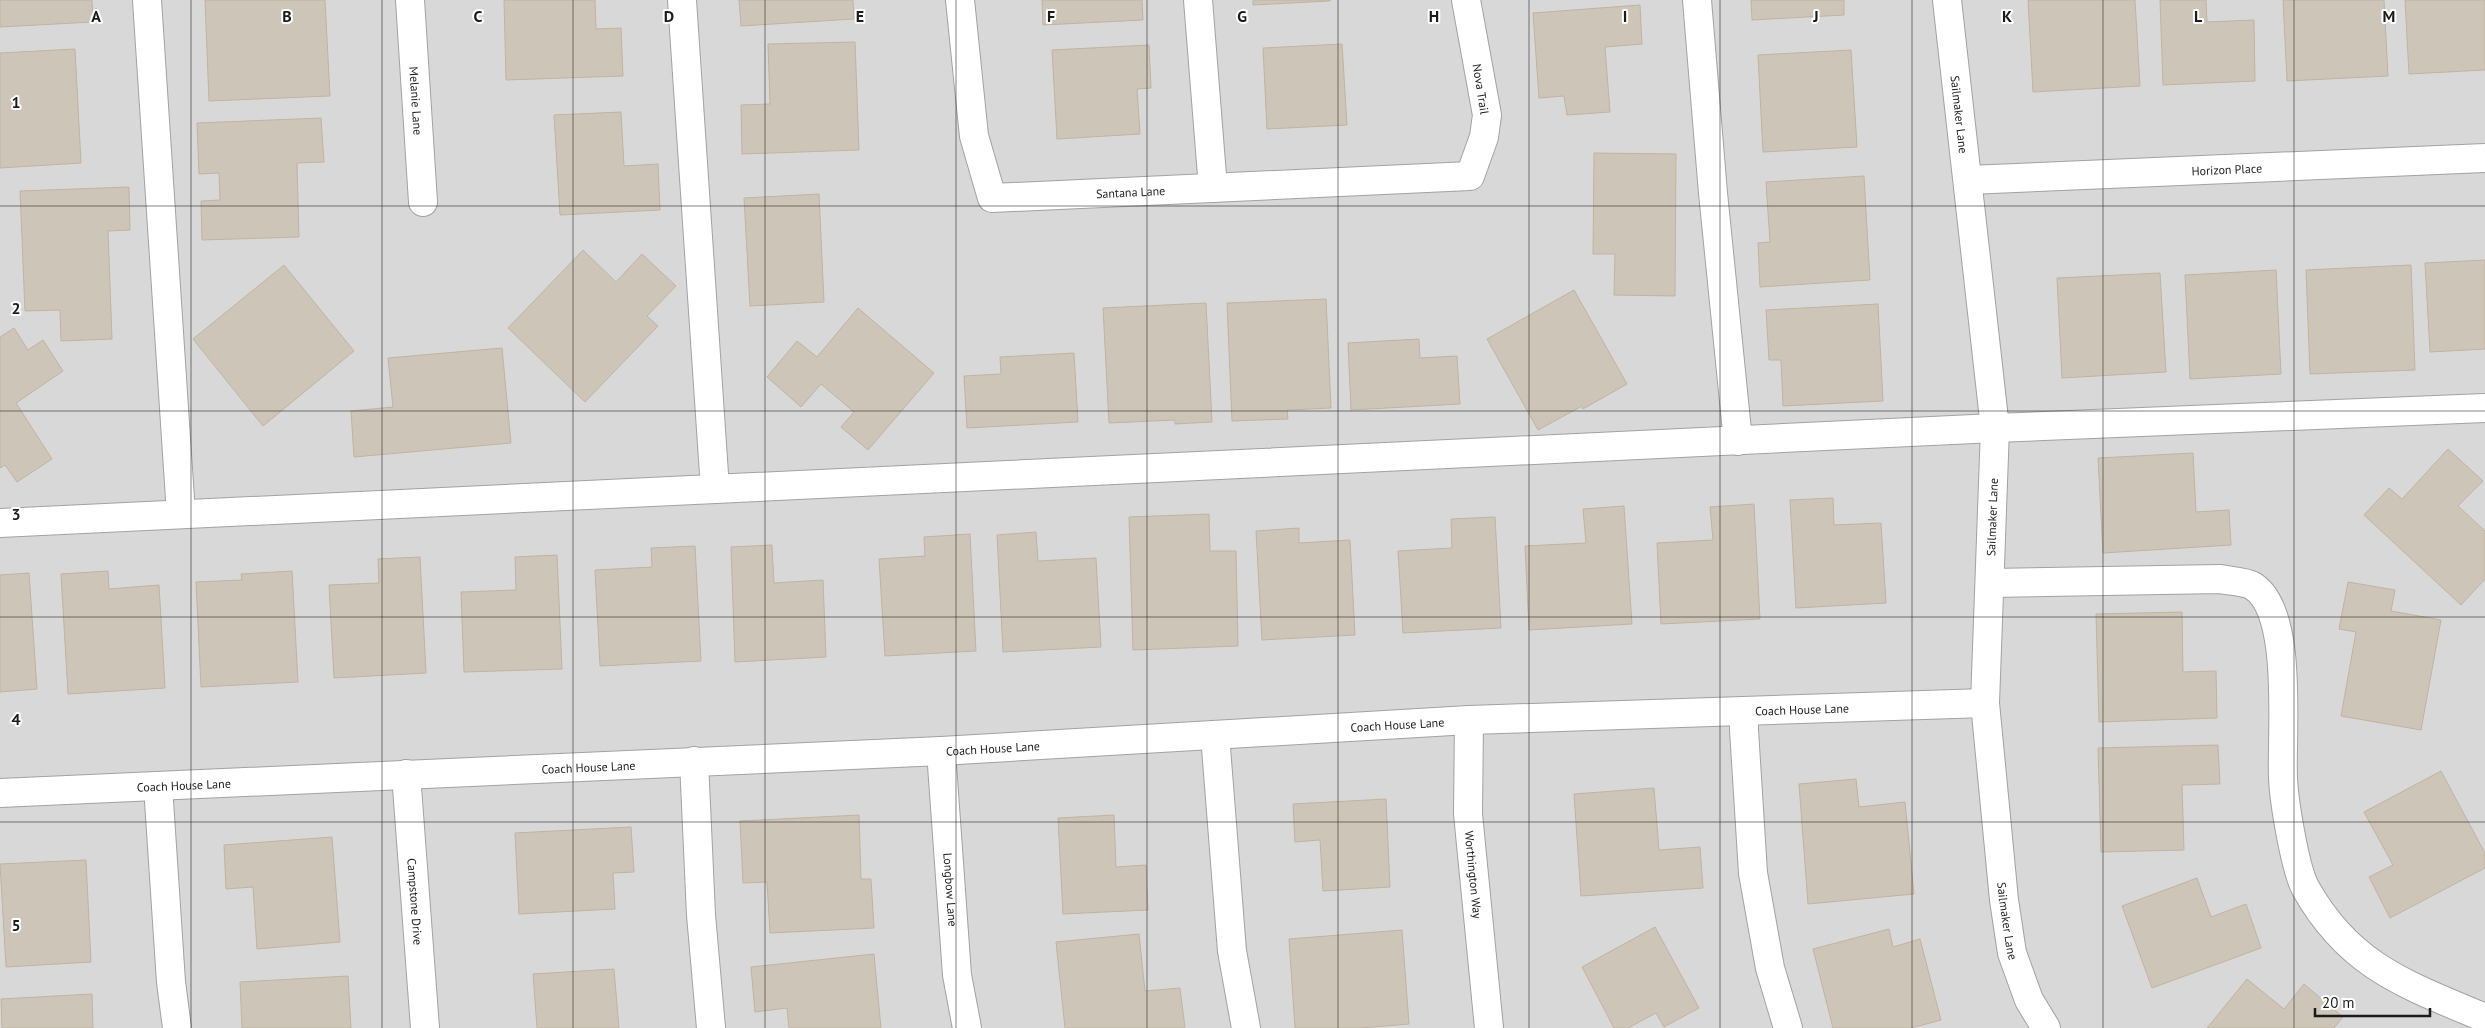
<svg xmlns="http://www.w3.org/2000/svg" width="2485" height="1028" font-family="'PT Sans',sans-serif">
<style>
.residential{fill:#d9d8d8}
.building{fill:#cec5b9;stroke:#c0b3a1}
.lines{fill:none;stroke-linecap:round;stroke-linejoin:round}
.minor-casing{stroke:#a2a2a2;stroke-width:30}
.minor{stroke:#fff;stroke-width:28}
.grid{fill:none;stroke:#1b1b1b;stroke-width:1;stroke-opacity:0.55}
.labels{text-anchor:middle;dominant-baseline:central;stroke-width:4;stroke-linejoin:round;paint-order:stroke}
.street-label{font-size:12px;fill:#1b1b1b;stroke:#fff}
.grid-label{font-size:16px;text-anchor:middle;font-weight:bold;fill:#1b1b1b;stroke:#fff;stroke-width:4;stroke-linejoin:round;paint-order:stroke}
</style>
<rect width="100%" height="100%" fill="#eeebdf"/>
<!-- residential -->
<rect class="residential" x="0" y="0" width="2485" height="1028"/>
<!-- building -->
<g class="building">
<polygon points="0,0 92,0 93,22 0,27"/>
<polygon points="205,0 325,0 330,96 209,101"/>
<polygon points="504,0 595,0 596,29 621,28 623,76 506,80"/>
<polygon points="739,0 853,0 854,19 741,26"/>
<polygon points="1042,0 1142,0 1143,20 1043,25"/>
<polygon points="1253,0 1330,0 1330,1 1253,5"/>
<polygon points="1751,0 1844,0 1844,15 1752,20"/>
<polygon points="2028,0 2135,0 2140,86 2033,92"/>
<polygon points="2160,0 2206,0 2207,22 2254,20 2255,81 2163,85"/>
<polygon points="2283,0 2384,0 2388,76 2287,81"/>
<polygon points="2405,0 2485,0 2485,70 2409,74"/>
<polygon points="1640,5 1642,44 1605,47 1610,112 1567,115 1564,96 1539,98 1533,13"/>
<polygon points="855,42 859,150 742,154 741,105 770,104 768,44"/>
<polygon points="1342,44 1347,125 1267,129 1263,48"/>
<polygon points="1149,45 1151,88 1137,89 1140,134 1057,139 1052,50"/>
<polygon points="75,49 81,163 0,168 0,53"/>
<polygon points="1851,50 1857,147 1763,152 1758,55"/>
<polygon points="621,112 624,166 658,164 660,210 560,215 554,115"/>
<polygon points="321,118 324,162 297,163 299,237 202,240 201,201 220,200 219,173 199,174 197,123"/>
<polygon points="1594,153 1676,154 1675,296 1614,295 1615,254 1593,254"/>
<polygon points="1864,176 1870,280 1760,287 1758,243 1770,242 1766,182"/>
<polygon points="129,187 130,230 108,231 112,339 61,341 60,310 25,311 20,191"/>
<polygon points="819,194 824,302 750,306 744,198"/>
<polygon points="583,250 616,282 642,254 676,286 647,316 658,326 585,402 508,328"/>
<polygon points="2485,260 2485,349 2430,352 2425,263"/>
<polygon points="284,265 354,351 263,426 193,339"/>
<polygon points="2411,265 2415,370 2310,374 2306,270"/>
<polygon points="2276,270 2281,374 2190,379 2185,275"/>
<polygon points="2160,273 2166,372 2062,378 2057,278"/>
<polygon points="1574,290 1627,384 1583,409 1582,406 1538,430 1487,339"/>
<polygon points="1326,299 1331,408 1287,410 1288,419 1232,421 1227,303"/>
<polygon points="1206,303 1212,422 1175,424 1175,420 1109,423 1103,308"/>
<polygon points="1878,304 1883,401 1783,406 1781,360 1769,360 1766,310"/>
<polygon points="858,308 934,373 868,450 841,427 854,412 821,384 801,407 767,377 797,341 817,357"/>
<polygon points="14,328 28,350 43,340 63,371 16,403 52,459 17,482 5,465 0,468 0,337"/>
<polygon points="1419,339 1420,358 1457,356 1460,404 1351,410 1348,343"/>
<polygon points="502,348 511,443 354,457 351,411 393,407 388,358"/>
<polygon points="1074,353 1078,422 967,428 964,376 1001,374 1000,357"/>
<polygon points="2448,449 2483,481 2458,506 2485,531 2485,579 2461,605 2364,515 2389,488 2402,499"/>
<polygon points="2193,453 2196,512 2229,510 2231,545 2103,553 2098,458"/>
<polygon points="1833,498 1834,525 1881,523 1886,603 1796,608 1790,500"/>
<polygon points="1754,504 1760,619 1661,624 1657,543 1713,540 1710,507"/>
<polygon points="1624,506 1632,624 1529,630 1525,546 1586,543 1583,509"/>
<polygon points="1209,514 1210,551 1236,551 1238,646 1133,650 1129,517"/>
<polygon points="1495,517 1501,628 1403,633 1398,551 1452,548 1451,519"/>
<polygon points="1299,528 1299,543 1350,540 1355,635 1262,640 1256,531"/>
<polygon points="1036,532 1038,561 1096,558 1101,647 1003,652 997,535"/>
<polygon points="970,534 976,651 885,656 879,559 925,556 924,537"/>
<polygon points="772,545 774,583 823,580 826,657 735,662 731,547"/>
<polygon points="695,546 701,661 600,666 595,570 652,567 651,548"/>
<polygon points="557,555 562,669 464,672 461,592 516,590 515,557"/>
<polygon points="420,557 426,673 334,678 329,585 379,583 378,559"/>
<polygon points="108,571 109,589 159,585 165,688 68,694 61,574"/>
<polygon points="292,571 298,682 201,687 196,582 242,580 241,574"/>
<polygon points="29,573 37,689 0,692 0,575"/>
<polygon points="2348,582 2395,590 2391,611 2441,620 2421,730 2341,716 2356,632 2339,629"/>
<polygon points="2182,612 2183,672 2216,671 2217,718 2099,722 2096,614"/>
<polygon points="2218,745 2220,784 2182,785 2184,850 2101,852 2098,748"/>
<polygon points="2441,771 2485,853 2485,868 2390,918 2369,877 2393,865 2364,812"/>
<polygon points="1856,779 1859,807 1905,802 1914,894 1808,904 1799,784"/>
<polygon points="1654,788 1659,850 1700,847 1703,888 1581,896 1574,794"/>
<polygon points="1386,799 1390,887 1323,891 1320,840 1295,842 1293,804"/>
<polygon points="859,815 861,879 871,879 874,928 770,933 767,882 743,883 740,821"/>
<polygon points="1114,815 1116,867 1146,865 1148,910 1063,914 1058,818"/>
<polygon points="631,827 634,872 613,873 615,909 519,914 515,833"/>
<polygon points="332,837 340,942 257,949 253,887 226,889 224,845"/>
<polygon points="86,860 91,962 6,967 0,864"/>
<polygon points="2197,878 2211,917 2246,904 2261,948 2152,988 2122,906"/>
<polygon points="1655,927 1699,1008 1664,1027 1656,1013 1628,1028 1614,1028 1582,967"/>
<polygon points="1889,929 1893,947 1920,939 1941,1020 1911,1028 1833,1028 1813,949"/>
<polygon points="1402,930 1409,1024 1361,1028 1295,1028 1289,939"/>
<polygon points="1139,934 1145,991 1180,988 1185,1028 1065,1028 1056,942"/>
<polygon points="874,954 881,1028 789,1028 787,1008 755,1012 751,967"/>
<polygon points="614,969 619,1028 537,1028 533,974"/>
<polygon points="348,976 351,1028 242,1028 240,982"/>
<polygon points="2247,979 2284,1009 2304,984 2343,1017 2334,1028 2207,1028"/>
<polygon points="92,994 93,1028 2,1028 1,999"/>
</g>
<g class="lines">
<!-- minor casing -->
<g class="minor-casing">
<g id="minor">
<polyline points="147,0 181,514"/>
<path id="s1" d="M410 0 423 202"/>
<polyline points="682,0 715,489"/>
<path id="s2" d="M960 0 974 136 992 198 1470 176 1484 137 1487 115 1466 0"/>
<polyline points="1198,0 1213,188"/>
<polyline points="1697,0 1713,193 1738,441"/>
<path id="s3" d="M1947 0 1995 428 1985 703 2004 900 2012 953 2029 1000 2046 1028"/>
<path id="s4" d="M1968 180 2485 158"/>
<polyline points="0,523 1995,428 2485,408"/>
<path d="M1990 583 2220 579C2229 581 2245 581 2253 586 2294 612 2281 733 2283 778 2284 801 2295 870 2306 889 2350 967 2407 985 2485 1018"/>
<polyline points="1744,711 1744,730 1753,873 1770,968 1788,1028"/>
<path id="s5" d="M1469 720 1468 814 1489 1028"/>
<polyline points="1215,735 1232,951 1246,1028"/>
<path id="s6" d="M941 751 957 975 967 1028"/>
<polyline points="694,761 701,915 711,1028"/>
<path id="s7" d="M406 774 425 1028"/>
<polyline points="158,786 171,982 177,1028"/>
<path id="s8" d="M0 793 941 751 1469 720 1985 703"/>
</g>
</g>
<!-- minor -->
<use href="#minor" class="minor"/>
</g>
<!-- grid -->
<path class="grid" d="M191 0V1028M382 0V1028M573 0V1028M765 0V1028M956 0V1028M1147 0V1028M1338 0V1028M1529 0V1028M1720 0V1028M1912 0V1028M2103 0V1028M2294 0V1028M0 206H2485M0 411H2485M0 617H2485M0 822H2485"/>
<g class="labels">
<!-- street labels -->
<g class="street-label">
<text transform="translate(1481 89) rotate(81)">Nova Trail</text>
<text stroke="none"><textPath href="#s1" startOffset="101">Melanie Lane</textPath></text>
<text stroke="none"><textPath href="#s3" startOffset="115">Sailmaker Lane</textPath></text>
<text stroke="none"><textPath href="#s4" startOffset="259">Horizon Place</textPath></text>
<text stroke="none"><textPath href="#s2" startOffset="340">Santana Lane</textPath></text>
<text transform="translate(1992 517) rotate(-88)">Sailmaker Lane</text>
<text stroke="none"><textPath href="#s8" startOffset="1804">Coach House Lane</textPath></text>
<text stroke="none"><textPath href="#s8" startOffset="1399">Coach House Lane</textPath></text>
<text stroke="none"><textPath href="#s8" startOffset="994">Coach House Lane</textPath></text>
<text stroke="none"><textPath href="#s8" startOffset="589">Coach House Lane</textPath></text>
<text stroke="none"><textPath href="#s8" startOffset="184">Coach House Lane</textPath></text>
<text stroke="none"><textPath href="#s5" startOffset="155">Worthington Way</textPath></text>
<text stroke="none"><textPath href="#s6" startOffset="139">Longbow Lane</textPath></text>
<text stroke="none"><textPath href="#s7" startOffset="128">Campstone Drive</textPath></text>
<text stroke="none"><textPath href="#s3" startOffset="925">Sailmaker Lane</textPath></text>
</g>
</g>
<g class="grid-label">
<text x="96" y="22">A</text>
<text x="287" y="22">B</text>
<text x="478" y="22">C</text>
<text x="669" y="22">D</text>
<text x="860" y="22">E</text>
<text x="1051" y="22">F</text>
<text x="1242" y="22">G</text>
<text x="1434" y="22">H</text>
<text x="1625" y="22">I</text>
<text x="1816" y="22">J</text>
<text x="2007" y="22">K</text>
<text x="2198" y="22">L</text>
<text x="2389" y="22">M</text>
<text x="16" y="108">1</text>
<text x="16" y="314">2</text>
<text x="16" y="520">3</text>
<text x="16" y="725">4</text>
<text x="16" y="931">5</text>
</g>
<!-- scale -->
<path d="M2315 1008v8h115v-8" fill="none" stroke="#1b1b1b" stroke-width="2.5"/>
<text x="2322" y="1008" font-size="15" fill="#1b1b1b" stroke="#ffffff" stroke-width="4" paint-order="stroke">20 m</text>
</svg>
